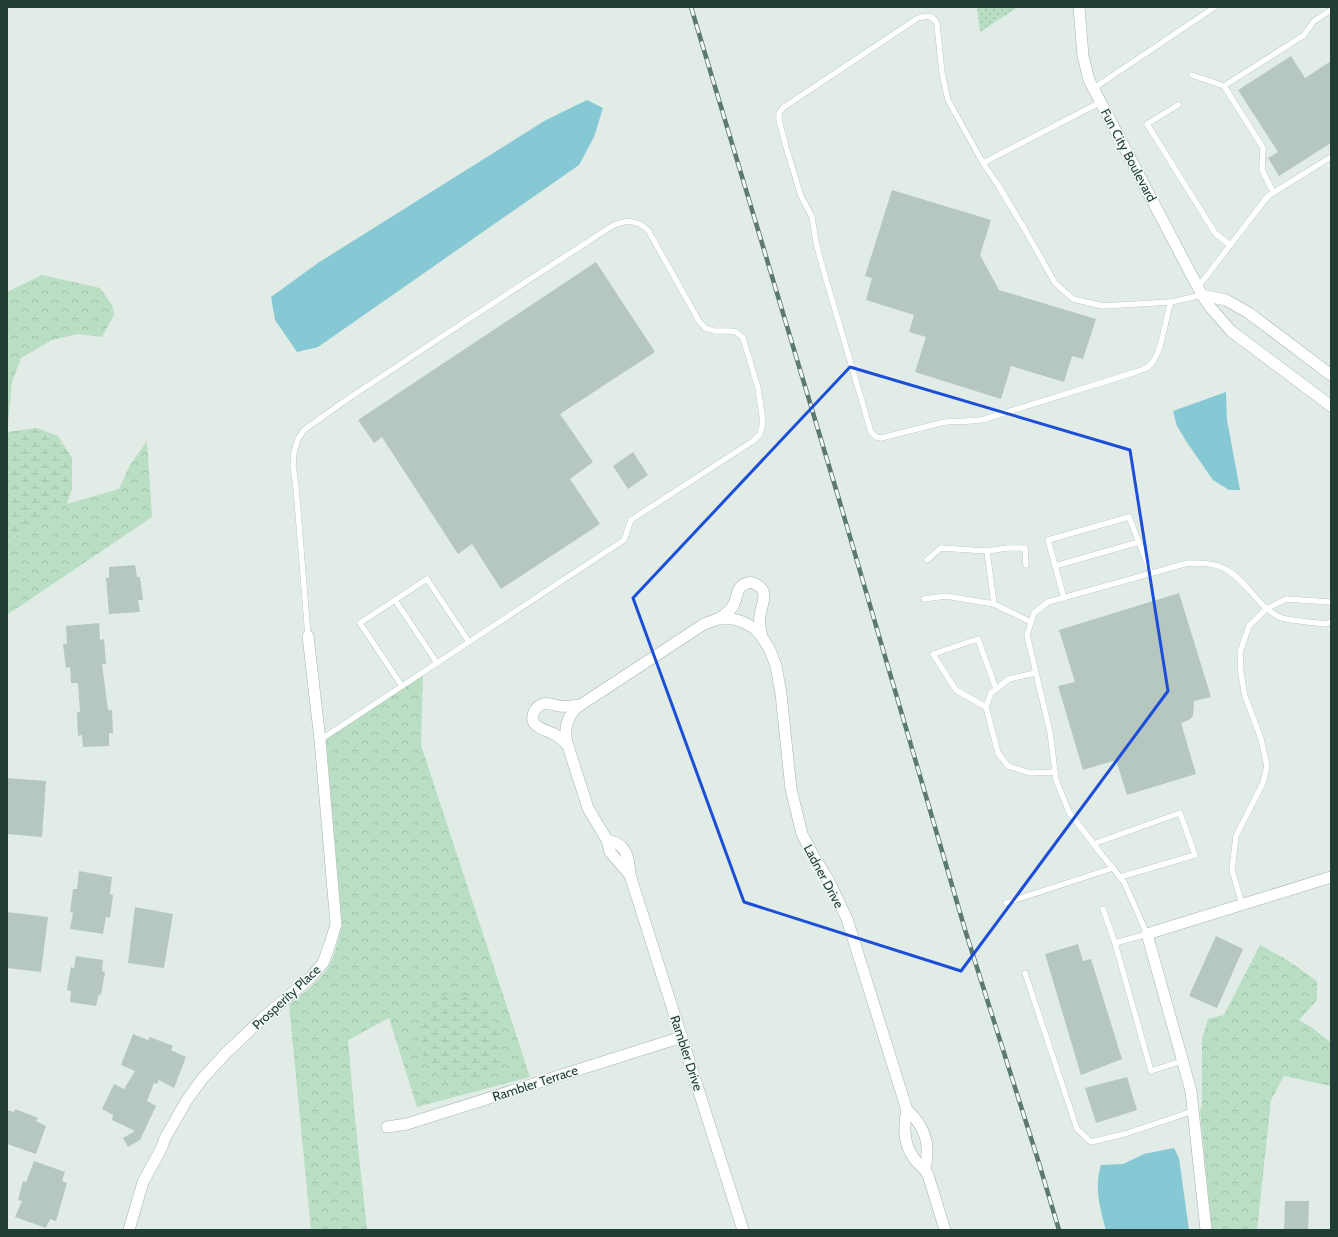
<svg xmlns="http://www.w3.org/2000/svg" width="1338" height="1237" font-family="Cabin,sans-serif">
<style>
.forest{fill:url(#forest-crowns)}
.wetland{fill:url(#wetland-marsh)}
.park{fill:url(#park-dots)}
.water{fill:#86c8d4}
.building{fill:#b6c7c0}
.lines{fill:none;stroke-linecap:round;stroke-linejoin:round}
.lane-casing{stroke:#a4b4ae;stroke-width:6}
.street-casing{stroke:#a4b4ae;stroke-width:12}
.lane{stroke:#fff;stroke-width:5.5}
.street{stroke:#fff;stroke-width:11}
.rail-casing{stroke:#5b7971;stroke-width:4.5}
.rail{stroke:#f2f9f5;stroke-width:3;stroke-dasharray:9;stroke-linecap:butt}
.marked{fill:none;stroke:#1d4ed8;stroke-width:3;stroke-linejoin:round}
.labels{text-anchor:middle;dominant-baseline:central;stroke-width:3;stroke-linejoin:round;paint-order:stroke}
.street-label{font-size:13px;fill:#213e36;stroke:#f2f9f5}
</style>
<defs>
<pattern id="forest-crowns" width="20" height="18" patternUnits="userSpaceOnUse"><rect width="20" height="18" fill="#b9dec3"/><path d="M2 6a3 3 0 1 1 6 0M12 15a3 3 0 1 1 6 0" fill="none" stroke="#9fc0a8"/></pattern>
<pattern id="wetland-marsh" width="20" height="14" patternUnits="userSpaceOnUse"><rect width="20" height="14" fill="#b9dec3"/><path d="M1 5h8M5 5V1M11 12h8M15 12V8" fill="none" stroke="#9fc0a8"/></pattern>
<pattern id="park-dots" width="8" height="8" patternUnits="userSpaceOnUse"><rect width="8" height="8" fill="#b9dec3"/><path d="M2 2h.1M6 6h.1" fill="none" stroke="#9fc0a8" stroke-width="1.8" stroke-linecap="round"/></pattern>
</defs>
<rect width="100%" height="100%" fill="#e1ece7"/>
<!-- forest -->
<g class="forest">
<polygon points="42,275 100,288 112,305 114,315 102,337 78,334 52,340 21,358 12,382 7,435 7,292"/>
<polygon points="147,441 152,517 7,615 7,541 67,504 119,489 130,465"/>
<path d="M423 671 421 745 530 1077 417 1107 389 1018 348 1040 355 1119 367 1230H311L289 1005C302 994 318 983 328 968 335 956 338 940 342 926L326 738Z"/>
<polygon points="1260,945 1284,958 1317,981 1317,1000 1299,1020 1311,1027 1329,1041 1331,1044 1331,1086 1284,1076 1271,1100 1257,1230 1212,1230 1200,1110 1202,1107 1202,1039 1208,1019 1224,1015"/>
</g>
<!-- wetland -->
<g class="wetland">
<polygon points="36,428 58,436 72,458 72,489 67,504 7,541 7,435 8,432"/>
<polygon points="455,993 481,1004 501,1030 502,1061 486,1075 459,1082 441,1081 417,1047 421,1019 441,997"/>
</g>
<!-- park -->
<polygon class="park" points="977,7 1018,7 980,32"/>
<!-- water -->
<g class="water">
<polygon points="587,100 603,108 594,137 579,165 318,347 297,352 275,320 271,297 318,263 546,120"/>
<polygon points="1226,392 1227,420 1240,490 1229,490 1213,480 1188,444 1177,426 1173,411"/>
<path d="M1174 1148 1179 1158 1189 1230H1106C1100 1208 1094 1187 1101 1165L1123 1164 1144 1154Z"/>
</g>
<!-- building -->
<g class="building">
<polygon points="1291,56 1305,78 1331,61 1331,143 1279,176 1268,158 1278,152 1238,90"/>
<polygon points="892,190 991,220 980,255 999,290 1096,319 1083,359 1072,356 1064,382 1011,366 1001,399 915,372 926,337 909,332 914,315 866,300 872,278 865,276"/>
<polygon points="596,262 655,352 560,414 593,462 570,479 600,524 501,589 472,544 458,554 382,437 374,443 358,420"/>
<polygon points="633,452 648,475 628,489 613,466"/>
<polygon points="135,565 137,577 140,577 143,600 138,600 140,612 109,614 106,578 109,578 109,567"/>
<polygon points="1179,593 1211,697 1194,701 1193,716 1189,720 1181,723 1196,774 1127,795 1116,760 1083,770 1058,686 1075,682 1059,630"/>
<polygon points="99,623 100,640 104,639 106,664 102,664 108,710 112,710 113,733 109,733 109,746 83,747 82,735 78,736 77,712 80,712 78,683 71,683 70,667 66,668 63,644 67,644 66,626"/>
<polygon points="7,778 46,781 42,837 7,834"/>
<polygon points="79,871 112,877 110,894 113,895 110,918 106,917 103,934 70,929 73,913 70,912 73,889 77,889"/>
<polygon points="135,907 173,914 164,968 128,963"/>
<polygon points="7,912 48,917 41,972 7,968"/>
<polygon points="1216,936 1243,949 1217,1008 1189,996"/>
<polygon points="1078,944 1083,961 1091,959 1122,1059 1081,1075 1045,954"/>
<polygon points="76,956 103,960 102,971 105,972 101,995 99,994 96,1006 70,1002 71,991 67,990 71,967 74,968"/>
<polygon points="133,1034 148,1040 150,1037 173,1046 171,1050 186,1057 174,1088 159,1080 157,1084 154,1083 147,1101 156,1106 140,1140 128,1147 123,1138 135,1131 112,1120 113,1115 102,1109 114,1084 124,1089 135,1071 121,1065"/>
<polygon points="1127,1077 1137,1110 1096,1123 1085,1088"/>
<polygon points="15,1109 38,1118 36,1121 46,1126 36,1154 7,1144 7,1110 14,1112"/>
<polygon points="34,1161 65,1172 62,1181 67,1183 56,1221 50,1219 46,1228 15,1217 22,1201 18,1200 23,1181 26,1182"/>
<polygon points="1285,1201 1309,1201 1308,1230 1284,1230"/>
</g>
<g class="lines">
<!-- lane casing -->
<g class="lane-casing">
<g id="lane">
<polyline points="1192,75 1224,86 1304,35 1314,21 1331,10"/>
<polyline points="1224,86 1263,148 1262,170 1273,192"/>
<polyline points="1094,88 1215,7"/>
<path d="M1101 102 983 163 948 100 942 73 937 24C933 15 927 15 918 18L784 107 779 113V120L786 147 801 196 812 217 816 242 821 262 871 432 876 437 881 438 945 422C959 421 971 422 985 419L1136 372C1141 370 1147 369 1150 365 1162 354 1165 319 1171 302L1202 295"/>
<polyline points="1178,105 1147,124 1215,233 1230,245"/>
<polyline points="983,163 998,185 1024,228 1055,283 1073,299 1103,306 1171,302"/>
<polyline points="1198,287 1268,196 1331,157"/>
<polyline points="987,551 1007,548 1025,548 1026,565"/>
<polyline points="927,560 941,548 987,551 994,604"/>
<polyline points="1055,566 1139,542"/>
<polyline points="1064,598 1048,540 1129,517 1151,573"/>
<polyline points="924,599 946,596 994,604 1031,622"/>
<polyline points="395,600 437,663"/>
<path d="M308 636 296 487 293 466 294 452 298 439 304 430 346 400 455 328 612 226C626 220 636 219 648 230L699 321 705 328 714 331H728L736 332 743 338 758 388 763 422 760 434 753 441 631 520 624 540 320 740"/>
<polyline points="1035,673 1009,679 991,693 986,707 998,753 1008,766 1030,773 1055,772"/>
<polyline points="402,686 360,623 427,579 469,642"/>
<polyline points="986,707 956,690 933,654 978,639 996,689"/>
<polyline points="1093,844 1180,813 1195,855 1120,877"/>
<polyline points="1006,903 1113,868"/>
<polyline points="1242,904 1232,870 1236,836 1263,783 1267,766 1261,739 1245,696 1241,674 1240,652 1249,626 1266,609 1286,599 1331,602"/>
<polyline points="1103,909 1115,943"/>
<polyline points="1025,973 1077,1129 1091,1142 1128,1133 1193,1111"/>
<path d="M1182 1061 1151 1071 1115 943 1147 934 1124 882 1102 855 1069 812 1056 780 1050 732 1027 635 1034 613 1048 602 1188 563C1201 563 1216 563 1227 570 1248 582 1257 606 1279 617 1288 621 1313 622 1325 624L1331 622"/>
</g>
</g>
<!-- street casing -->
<g class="street-casing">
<g id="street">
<polyline points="1079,7 1083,56 1089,80 1202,295 1211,308 1231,331 1331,406"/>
<polyline points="1202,295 1226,300 1249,313 1331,375"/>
<path d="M718 619C725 615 731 611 734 604 738 596 736 585 748 583 751 582 755 583 757 585 770 592 761 605 760 615 759 623 760 630 762 637"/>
<path d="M580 705C573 706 566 707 559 706 554 705 548 702 543 704 539 705 536 708 534 712 528 727 544 729 554 734 560 737 564 741 568 746L588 808 607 840 610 852 630 875"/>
<path d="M568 746C563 731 566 719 576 708L704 624 718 619H733L743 622 754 628 762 637 770 650 776 666 781 694 791 789 802 834 814 857 829 881 847 919 907 1110C903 1128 904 1147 916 1161 921 1167 925 1168 928 1175L945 1230"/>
<path d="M607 840C627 844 629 857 630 875L743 1230"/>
<path d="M907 1110C925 1126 931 1144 925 1168"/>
<polyline points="387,1127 407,1124 682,1037"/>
<polyline points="129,1230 143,1182 161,1149 165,1138 187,1100 202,1079 225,1054 264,1017 310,978 323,963 330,944 336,924 320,740 308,636"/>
<polyline points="1206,1230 1191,1091 1147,934 1331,877"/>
</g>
</g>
<!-- lane -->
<use href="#lane" class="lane"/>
<!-- street -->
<use href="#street" class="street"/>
<!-- rail casing -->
<g class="rail-casing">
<polyline id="rail" points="691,7 838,496 966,933 1038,1160 1059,1230"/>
</g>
<!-- rail -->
<use href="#rail" class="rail"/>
</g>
<!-- marked area -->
<path class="marked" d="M850 367 1130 450 1168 691 961 971 744 902 633 598Z"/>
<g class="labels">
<!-- street labels -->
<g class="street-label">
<text transform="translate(1129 155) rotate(62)">Fun City Boulevard</text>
<text transform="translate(824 876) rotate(62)">Ladner Drive</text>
<text transform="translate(286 997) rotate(-43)">Prosperity Place</text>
<text transform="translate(687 1053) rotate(72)">Rambler Drive</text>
<text transform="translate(535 1083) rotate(-18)">Rambler Terrace</text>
</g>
</g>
<!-- border -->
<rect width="1338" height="1237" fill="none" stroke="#213e36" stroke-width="16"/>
</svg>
